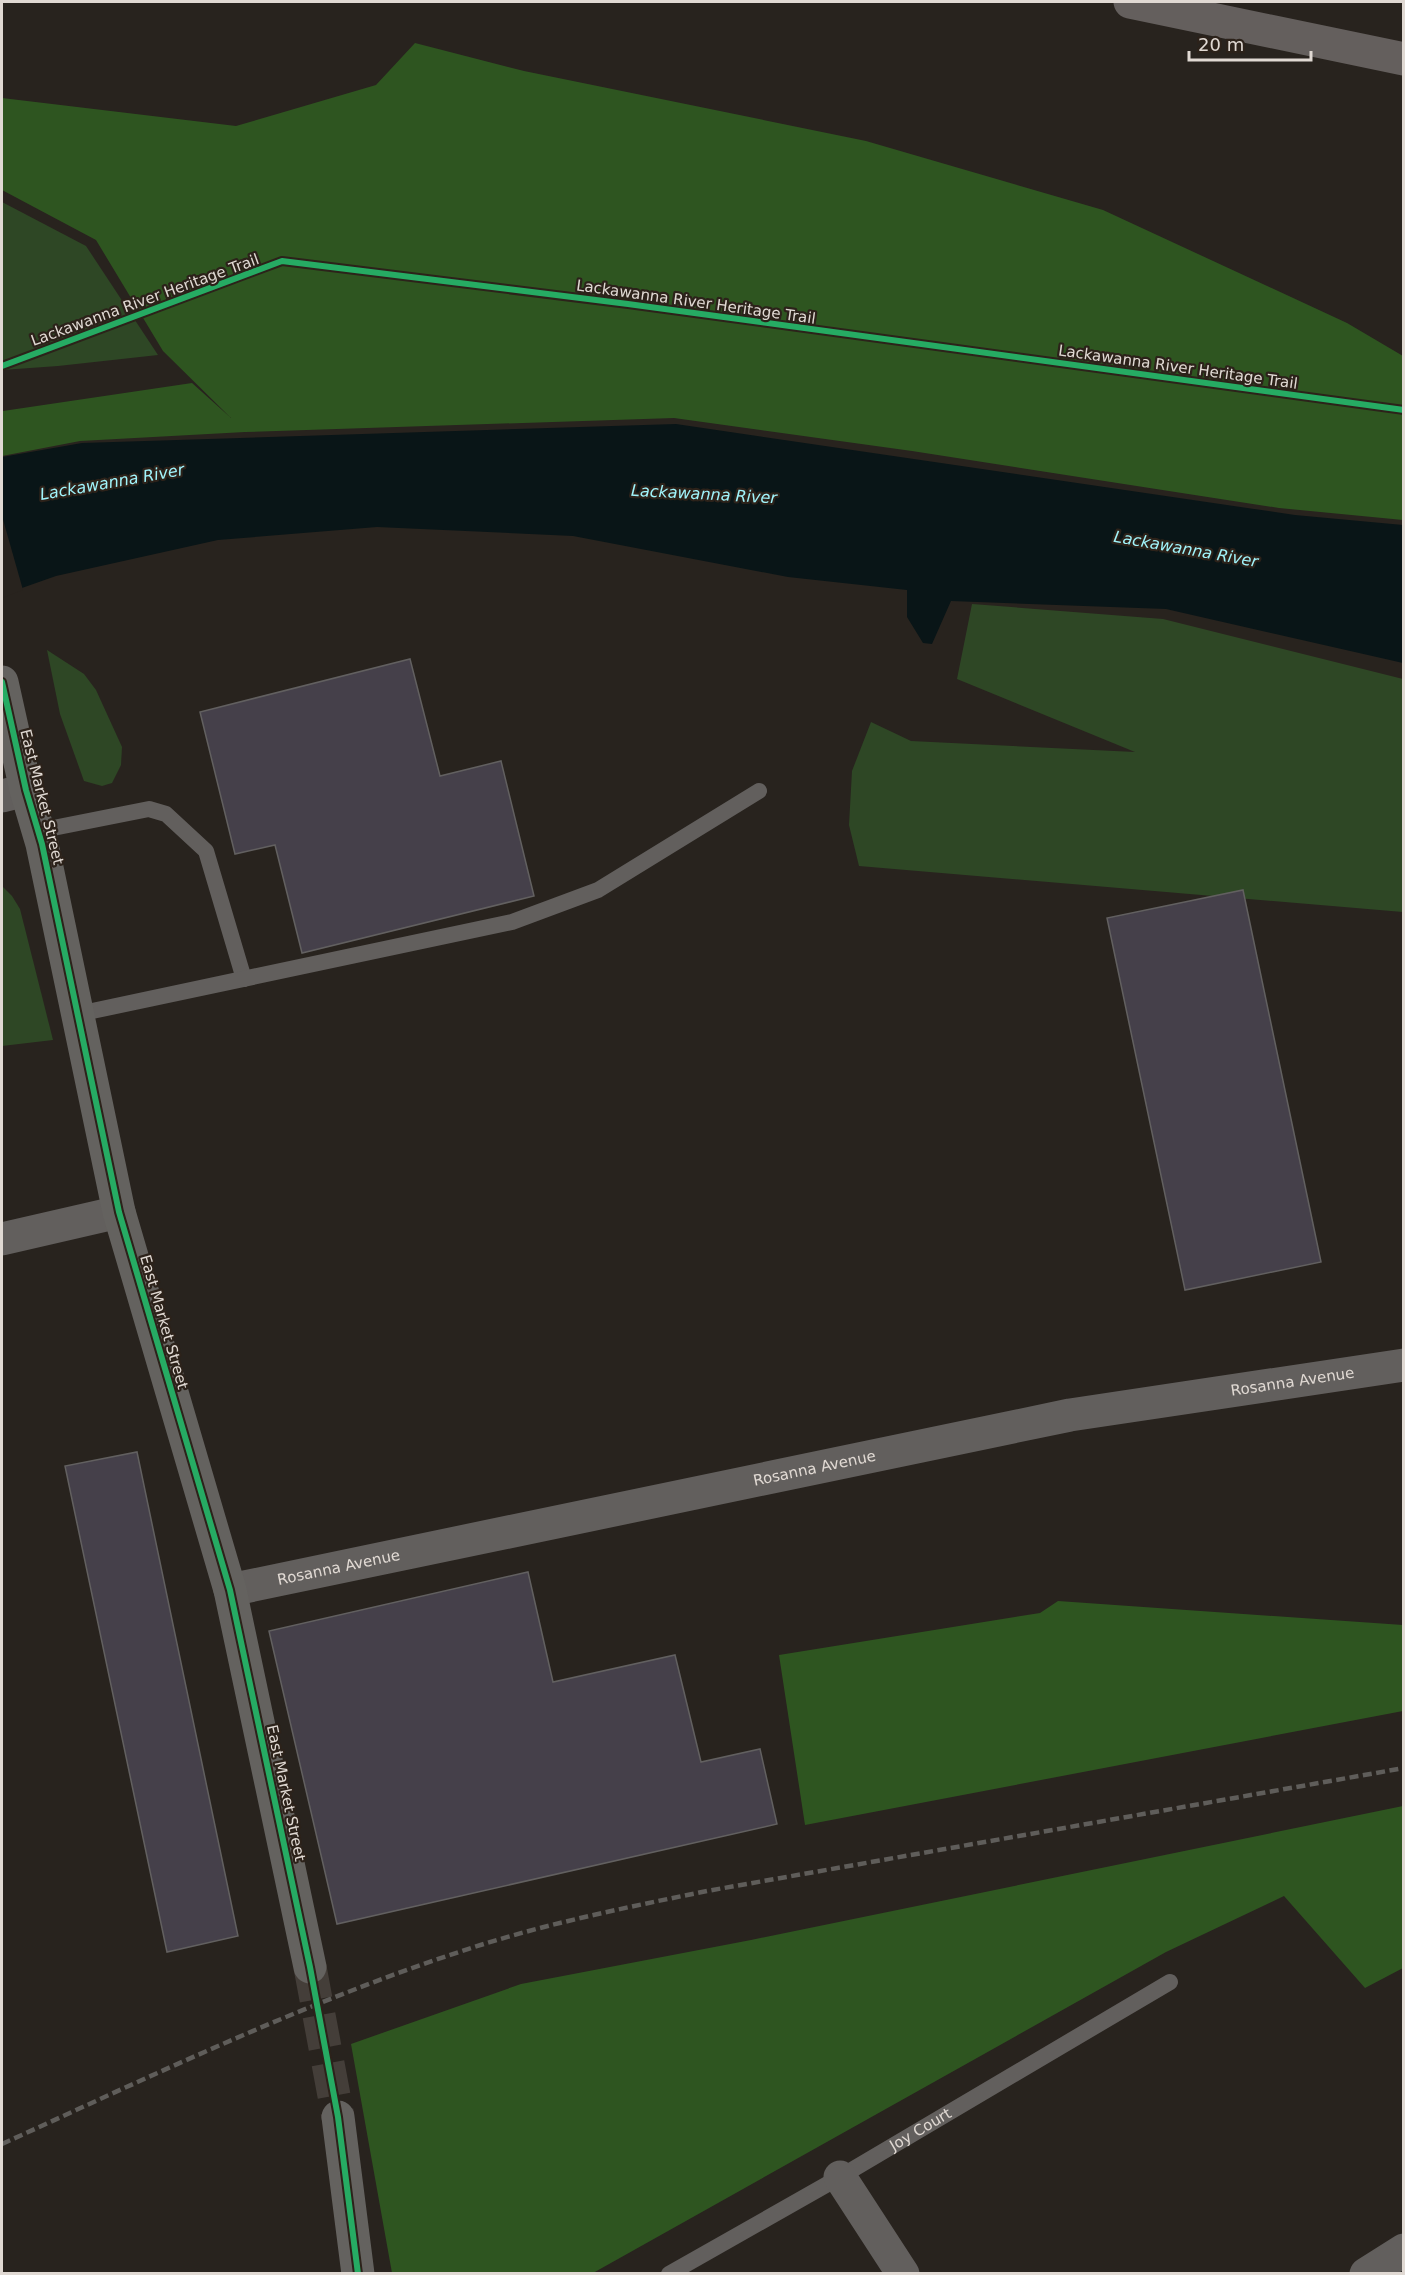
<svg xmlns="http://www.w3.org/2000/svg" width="1405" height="2275" font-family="'DejaVu Sans',sans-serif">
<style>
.green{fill:#2e4725}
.forest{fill:#2e5520}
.water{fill:#091517}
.pier{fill:#28231e}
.building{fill:#45404a;stroke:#626060;stroke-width:1.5}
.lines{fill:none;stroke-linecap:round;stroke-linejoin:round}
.secondary-tunnel{stroke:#443e39;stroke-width:33;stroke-dasharray:33 16;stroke-linecap:butt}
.lane{stroke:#625f5d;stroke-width:16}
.street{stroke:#625f5d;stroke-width:33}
.secondary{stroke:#64625f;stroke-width:33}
.primary{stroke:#645f5d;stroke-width:33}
.rail{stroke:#5f5d5a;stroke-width:4.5;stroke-dasharray:9 4.5;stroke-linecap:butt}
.cycleway-casing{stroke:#2c221a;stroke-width:10}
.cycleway{stroke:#26ab63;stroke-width:6}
.labels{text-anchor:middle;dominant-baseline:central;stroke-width:4.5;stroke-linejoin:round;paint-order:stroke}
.street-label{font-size:15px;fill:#e0d9d3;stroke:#2c221a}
.water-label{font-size:16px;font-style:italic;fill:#a1f4fb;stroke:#2c221a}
</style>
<rect width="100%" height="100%" fill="#28231e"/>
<!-- green -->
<g class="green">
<polygon points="2,202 86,246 158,355 58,366 2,370"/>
<polygon points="972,604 1163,619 1403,679 1403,912 859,866 849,825 852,771 871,722 911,741 1135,752 957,679"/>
<polygon points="47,650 84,674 96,690 122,747 121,765 112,783 102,786 84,781 60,714"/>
<polygon points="2,886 12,896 20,909 53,1040 2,1046"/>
</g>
<!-- forest -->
<g class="forest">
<polygon points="415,43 524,71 866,141 1103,210 1347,323 1403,356 1403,520 1279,508 912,451 674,418 245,432 80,441 2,456 3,411 192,383 231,418 163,351 96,240 2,190 2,98 236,126 376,85"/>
<polygon points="1058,1601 1403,1625 1403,1711 805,1825 779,1655 1040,1613"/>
<polygon points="1403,1806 1403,1968 1365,1988 1284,1896 1166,1952 593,2273 392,2273 351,2044 521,1984 751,1940"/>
</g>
<!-- water -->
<polygon class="water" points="676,424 1295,515 1403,525 1403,663 1166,609 951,601 932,644 923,643 907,617 907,590 788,577 573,536 377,527 218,540 56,576 2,595 2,457 82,443"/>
<!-- pier -->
<polygon class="pier" points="2,516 23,590 2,598"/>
<!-- building -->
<g class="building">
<polygon points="410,659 440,776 501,761 534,896 302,953 275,845 235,854 200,712"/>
<polygon points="1243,890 1321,1262 1185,1290 1107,918"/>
<polygon points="137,1452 238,1936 167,1952 65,1466"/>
<polygon points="528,1572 553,1682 675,1655 701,1762 760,1749 777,1824 337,1924 269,1631"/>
</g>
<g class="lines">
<!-- secondary-tunnel -->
<polyline class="secondary-tunnel" points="310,1967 338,2117"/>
<!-- lane -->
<g class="lane">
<polyline points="38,831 149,809 166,814 206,851 244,979"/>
<polyline points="78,1014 512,922 598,890 759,791"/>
<path id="s1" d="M669 2274 840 2177 1170 1982"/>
</g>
<!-- street -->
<g class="street">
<polyline points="2,796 26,790"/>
<polyline points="2,1239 119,1212"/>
<path id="s2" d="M230 1590 1070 1415 1404 1365"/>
<polyline points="840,2177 903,2274"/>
<polyline points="1366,2274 1404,2250"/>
</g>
<!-- secondary -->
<g class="secondary">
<polyline points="2,682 26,790 42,844 119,1212 230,1590 310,1967"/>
<polyline points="338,2117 358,2274"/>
</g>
<!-- primary -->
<polyline class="primary" points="1130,2 1404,59"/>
<!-- rail -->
<path class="rail" d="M2 2144C160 2072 320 1995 487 1943 559 1921 633 1906 707 1891L1404 1768"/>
<!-- cycleway casing -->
<g class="cycleway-casing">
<g id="cycleway">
<polyline points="2,366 282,261 628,304 1404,410"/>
<polyline points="2,682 26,790 42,844 119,1212 230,1590 310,1967 338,2117 358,2274"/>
</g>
</g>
<!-- cycleway -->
<use href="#cycleway" class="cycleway"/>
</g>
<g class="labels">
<!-- street labels -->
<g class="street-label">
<text transform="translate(145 300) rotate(-20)">Lackawanna River Heritage Trail</text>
<text transform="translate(696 302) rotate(8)">Lackawanna River Heritage Trail</text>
<text transform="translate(1178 367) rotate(8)">Lackawanna River Heritage Trail</text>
<text transform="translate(42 797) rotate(76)">East Market Street</text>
<text transform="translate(164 1322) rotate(74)">East Market Street</text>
<text stroke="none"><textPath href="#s2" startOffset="1083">Rosanna Avenue</textPath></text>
<text stroke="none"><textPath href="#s2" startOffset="597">Rosanna Avenue</textPath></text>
<text stroke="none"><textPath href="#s2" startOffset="111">Rosanna Avenue</textPath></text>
<text transform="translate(286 1793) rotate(78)">East Market Street</text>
<text stroke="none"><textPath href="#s1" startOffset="290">Joy Court</textPath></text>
</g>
<!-- water labels -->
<g class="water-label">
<text transform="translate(112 482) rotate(-10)">Lackawanna River</text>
<text transform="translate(704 494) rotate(3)">Lackawanna River</text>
<text transform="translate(1186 549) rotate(10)">Lackawanna River</text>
</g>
</g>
<!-- border -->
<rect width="1405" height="2275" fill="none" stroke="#e0d9d3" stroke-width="6"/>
<!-- scale -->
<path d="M1189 51v9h122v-9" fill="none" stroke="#e0d9d3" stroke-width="3"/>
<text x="1198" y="51" font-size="18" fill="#e0d9d3" stroke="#2c221a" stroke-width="4.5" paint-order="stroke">20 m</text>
</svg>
